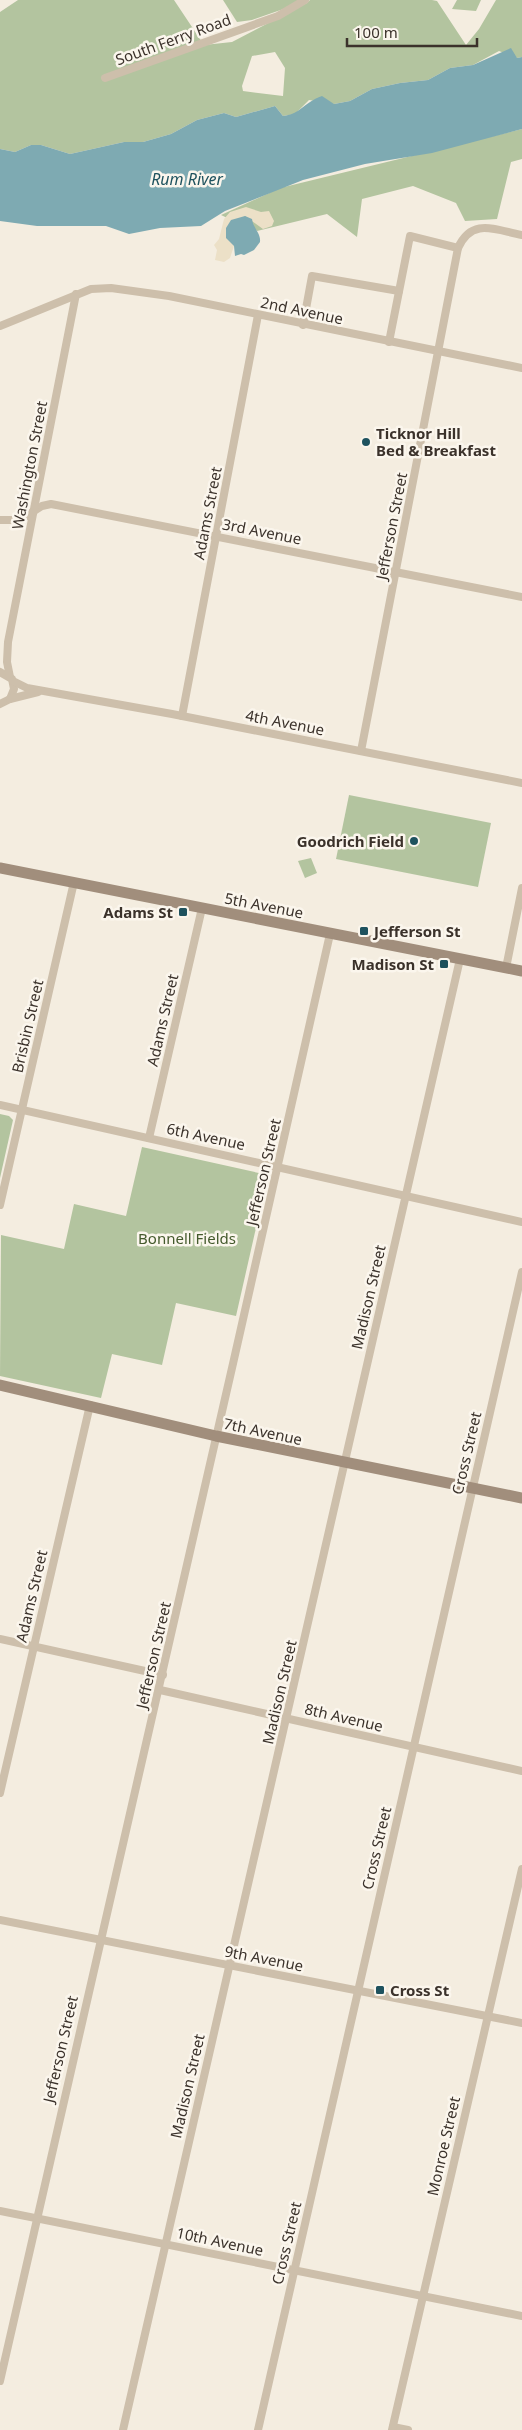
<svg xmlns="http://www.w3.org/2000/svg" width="522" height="2430" font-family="'Noto Sans',sans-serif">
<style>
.green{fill:#b3c49f;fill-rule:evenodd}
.plaza{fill:#ece0c7}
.water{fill:#7eaab2}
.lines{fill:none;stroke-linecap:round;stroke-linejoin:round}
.street{stroke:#cdbfab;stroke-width:8}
.secondary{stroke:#a18e7c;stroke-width:11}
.poi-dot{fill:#1e525e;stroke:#fbf6ed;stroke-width:2}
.labels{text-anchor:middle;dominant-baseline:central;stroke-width:5;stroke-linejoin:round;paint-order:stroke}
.street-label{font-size:15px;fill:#3b322b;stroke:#fbf6ed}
.poi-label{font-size:15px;font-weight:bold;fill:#3b322b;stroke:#fbf6ed;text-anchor:start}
.park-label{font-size:15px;fill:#445a2d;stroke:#fbf6ed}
.water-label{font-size:16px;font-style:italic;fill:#1e525e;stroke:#fbf6ed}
</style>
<rect width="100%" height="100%" fill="#f4ede0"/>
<!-- green -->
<g class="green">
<path d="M18 0H174L204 45 232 42 307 3 310 0H432L437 1 466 45 479 29 496 0H522V57L517 58 499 51 473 65 450 68 428 80 400 83 372 89 350 101 334 104 309 100 295 114 283 116 275 106 236 117 224 113 197 120 171 134 143 142H124L70 154 41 145H31L15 152 0 149V12ZM275 52 285 68 283 96 243 91 242 86 252 56Z"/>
<polygon points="223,0 298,0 295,5 252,20 237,22"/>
<polygon points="457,0 481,0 476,11 452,9"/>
<path d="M522 129V159L511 162 497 219 465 221 456 203 413 186 362 199 357 237 327 214 257 231C249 221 232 221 221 215L280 188Z"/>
<polygon points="349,795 491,823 478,887 336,859"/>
<polygon points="311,858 317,873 305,878 298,861"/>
<polygon points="0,1114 9,1116 13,1120 0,1178"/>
<polygon points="142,1147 268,1175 236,1316 176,1303 162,1365 112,1354 101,1398 0,1376 1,1235 64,1249 74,1204 126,1216"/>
</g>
<!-- plaza -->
<polygon class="plaza" points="246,207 261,212 269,211 274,221 272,226 263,229 245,216 230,240 234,246 230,258 224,262 215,260 217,250 214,245 219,239 224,219 230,212"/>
<!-- water -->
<g class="water">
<path d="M511 48 517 58 522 57V129L432 153 365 164 303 180 225 211 201 226 160 228 129 234 106 226H37L0 221V149L15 152 31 145H41L70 154 124 142H143L171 134 197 120 224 113 236 117 275 106 283 116C301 114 304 102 322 96L334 104 350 101 372 89 400 83 428 80 450 68 473 65Z"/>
<path d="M245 216 252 219C253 228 261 233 260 242L254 250 244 255 241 254 235 256 234 246 226 238V228L231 220Z"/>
</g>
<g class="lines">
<!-- street -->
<g class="street">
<polyline points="105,78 278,16 305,0"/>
<polyline points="303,325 312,276 399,291"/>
<polyline points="0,326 91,289 111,288 169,296 522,368"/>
<polyline points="389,342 410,236 458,248"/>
<polyline points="0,520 20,520 42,506 51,504 522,597"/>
<polyline points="0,672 12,679 14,689 10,699 0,704"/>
<polyline points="10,677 7,662 8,642 76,294"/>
<polyline points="13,681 27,688 172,714 522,783"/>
<polyline points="10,699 38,692"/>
<polyline points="182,716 258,315"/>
<path d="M361 751 458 248C472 217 495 230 522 235"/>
<polyline points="506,968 522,888"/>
<polyline points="0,1105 522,1222"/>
<polyline points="149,1138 202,908"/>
<polyline points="0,1205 74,882"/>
<polyline points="0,1639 163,1675"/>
<polyline points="160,1690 522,1771"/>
<polyline points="0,1793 90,1405"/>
<polyline points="0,1920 522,2023"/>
<polyline points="0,2211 522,2316"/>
<path d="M0 2381C108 1898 223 1417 330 934"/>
<polyline points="393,2427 408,2430"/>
<polyline points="123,2430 460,959"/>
<polyline points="258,2430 522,1272"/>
<polyline points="392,2430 522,1869"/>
</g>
<!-- secondary -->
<g class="secondary">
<polyline points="0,868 522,971"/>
<polyline points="0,1385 216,1436 522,1498"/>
</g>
</g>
<!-- markers -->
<g class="poi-dot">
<circle cx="366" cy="442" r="5"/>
<circle cx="414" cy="841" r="5"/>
<rect x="178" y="907" width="10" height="10" rx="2.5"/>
<rect x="359" y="926" width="10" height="10" rx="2.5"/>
<rect x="439" y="959" width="10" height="10" rx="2.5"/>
<rect x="375" y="1985" width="10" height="10" rx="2.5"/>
</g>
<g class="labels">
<!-- street labels -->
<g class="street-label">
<text transform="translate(173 39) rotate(-20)">South Ferry Road</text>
<text transform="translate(302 310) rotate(12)">2nd Avenue</text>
<text transform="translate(29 465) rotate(-79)">Washington Street</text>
<text transform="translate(207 513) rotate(-79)">Adams Street</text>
<text transform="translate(391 526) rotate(-79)">Jefferson Street</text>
<text transform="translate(262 531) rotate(11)">3rd Avenue</text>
<text transform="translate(285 722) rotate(11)">4th Avenue</text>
<text transform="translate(264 905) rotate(11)">5th Avenue</text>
<text transform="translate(162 1020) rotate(-77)">Adams Street</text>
<text transform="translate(27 1026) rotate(-77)">Brisbin Street</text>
<text transform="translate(206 1136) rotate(12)">6th Avenue</text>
<text transform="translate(263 1172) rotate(-77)">Jefferson Street</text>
<text transform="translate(368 1297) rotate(-77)">Madison Street</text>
<text transform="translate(263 1431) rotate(12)">7th Avenue</text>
<text transform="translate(466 1453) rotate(-77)">Cross Street</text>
<text transform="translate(31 1596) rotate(-77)">Adams Street</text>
<text transform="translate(153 1655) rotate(-77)">Jefferson Street</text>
<text transform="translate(279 1692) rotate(-77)">Madison Street</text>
<text transform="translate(344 1717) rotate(13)">8th Avenue</text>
<text transform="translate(376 1848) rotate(-77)">Cross Street</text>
<text transform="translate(264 1958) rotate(11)">9th Avenue</text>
<text transform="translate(60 2049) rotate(-77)">Jefferson Street</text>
<text transform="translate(187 2086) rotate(-77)">Madison Street</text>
<text transform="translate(443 2146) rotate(-77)">Monroe Street</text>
<text transform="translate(220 2241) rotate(12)">10th Avenue</text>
<text transform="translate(286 2243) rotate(-77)">Cross Street</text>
</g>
<!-- poi labels -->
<g class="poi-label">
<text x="376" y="433">Ticknor Hill<tspan x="376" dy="17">Bed &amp; Breakfast</tspan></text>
<text x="404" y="841" text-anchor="end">Goodrich Field</text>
<text x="173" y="912" text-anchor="end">Adams St</text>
<text x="374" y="931">Jefferson St</text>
<text x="434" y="964" text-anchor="end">Madison St</text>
<text x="390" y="1990">Cross St</text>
</g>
<!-- park labels -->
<g class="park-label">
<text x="187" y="1238">Bonnell Fields</text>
</g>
<!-- water labels -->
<g class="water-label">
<text x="187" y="179">Rum River</text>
</g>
</g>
<!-- scale -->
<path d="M347 38v8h130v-8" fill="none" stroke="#3b322b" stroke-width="2.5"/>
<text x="354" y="38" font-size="15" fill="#3b322b" stroke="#fbf6ed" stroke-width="4" paint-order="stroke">100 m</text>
</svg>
